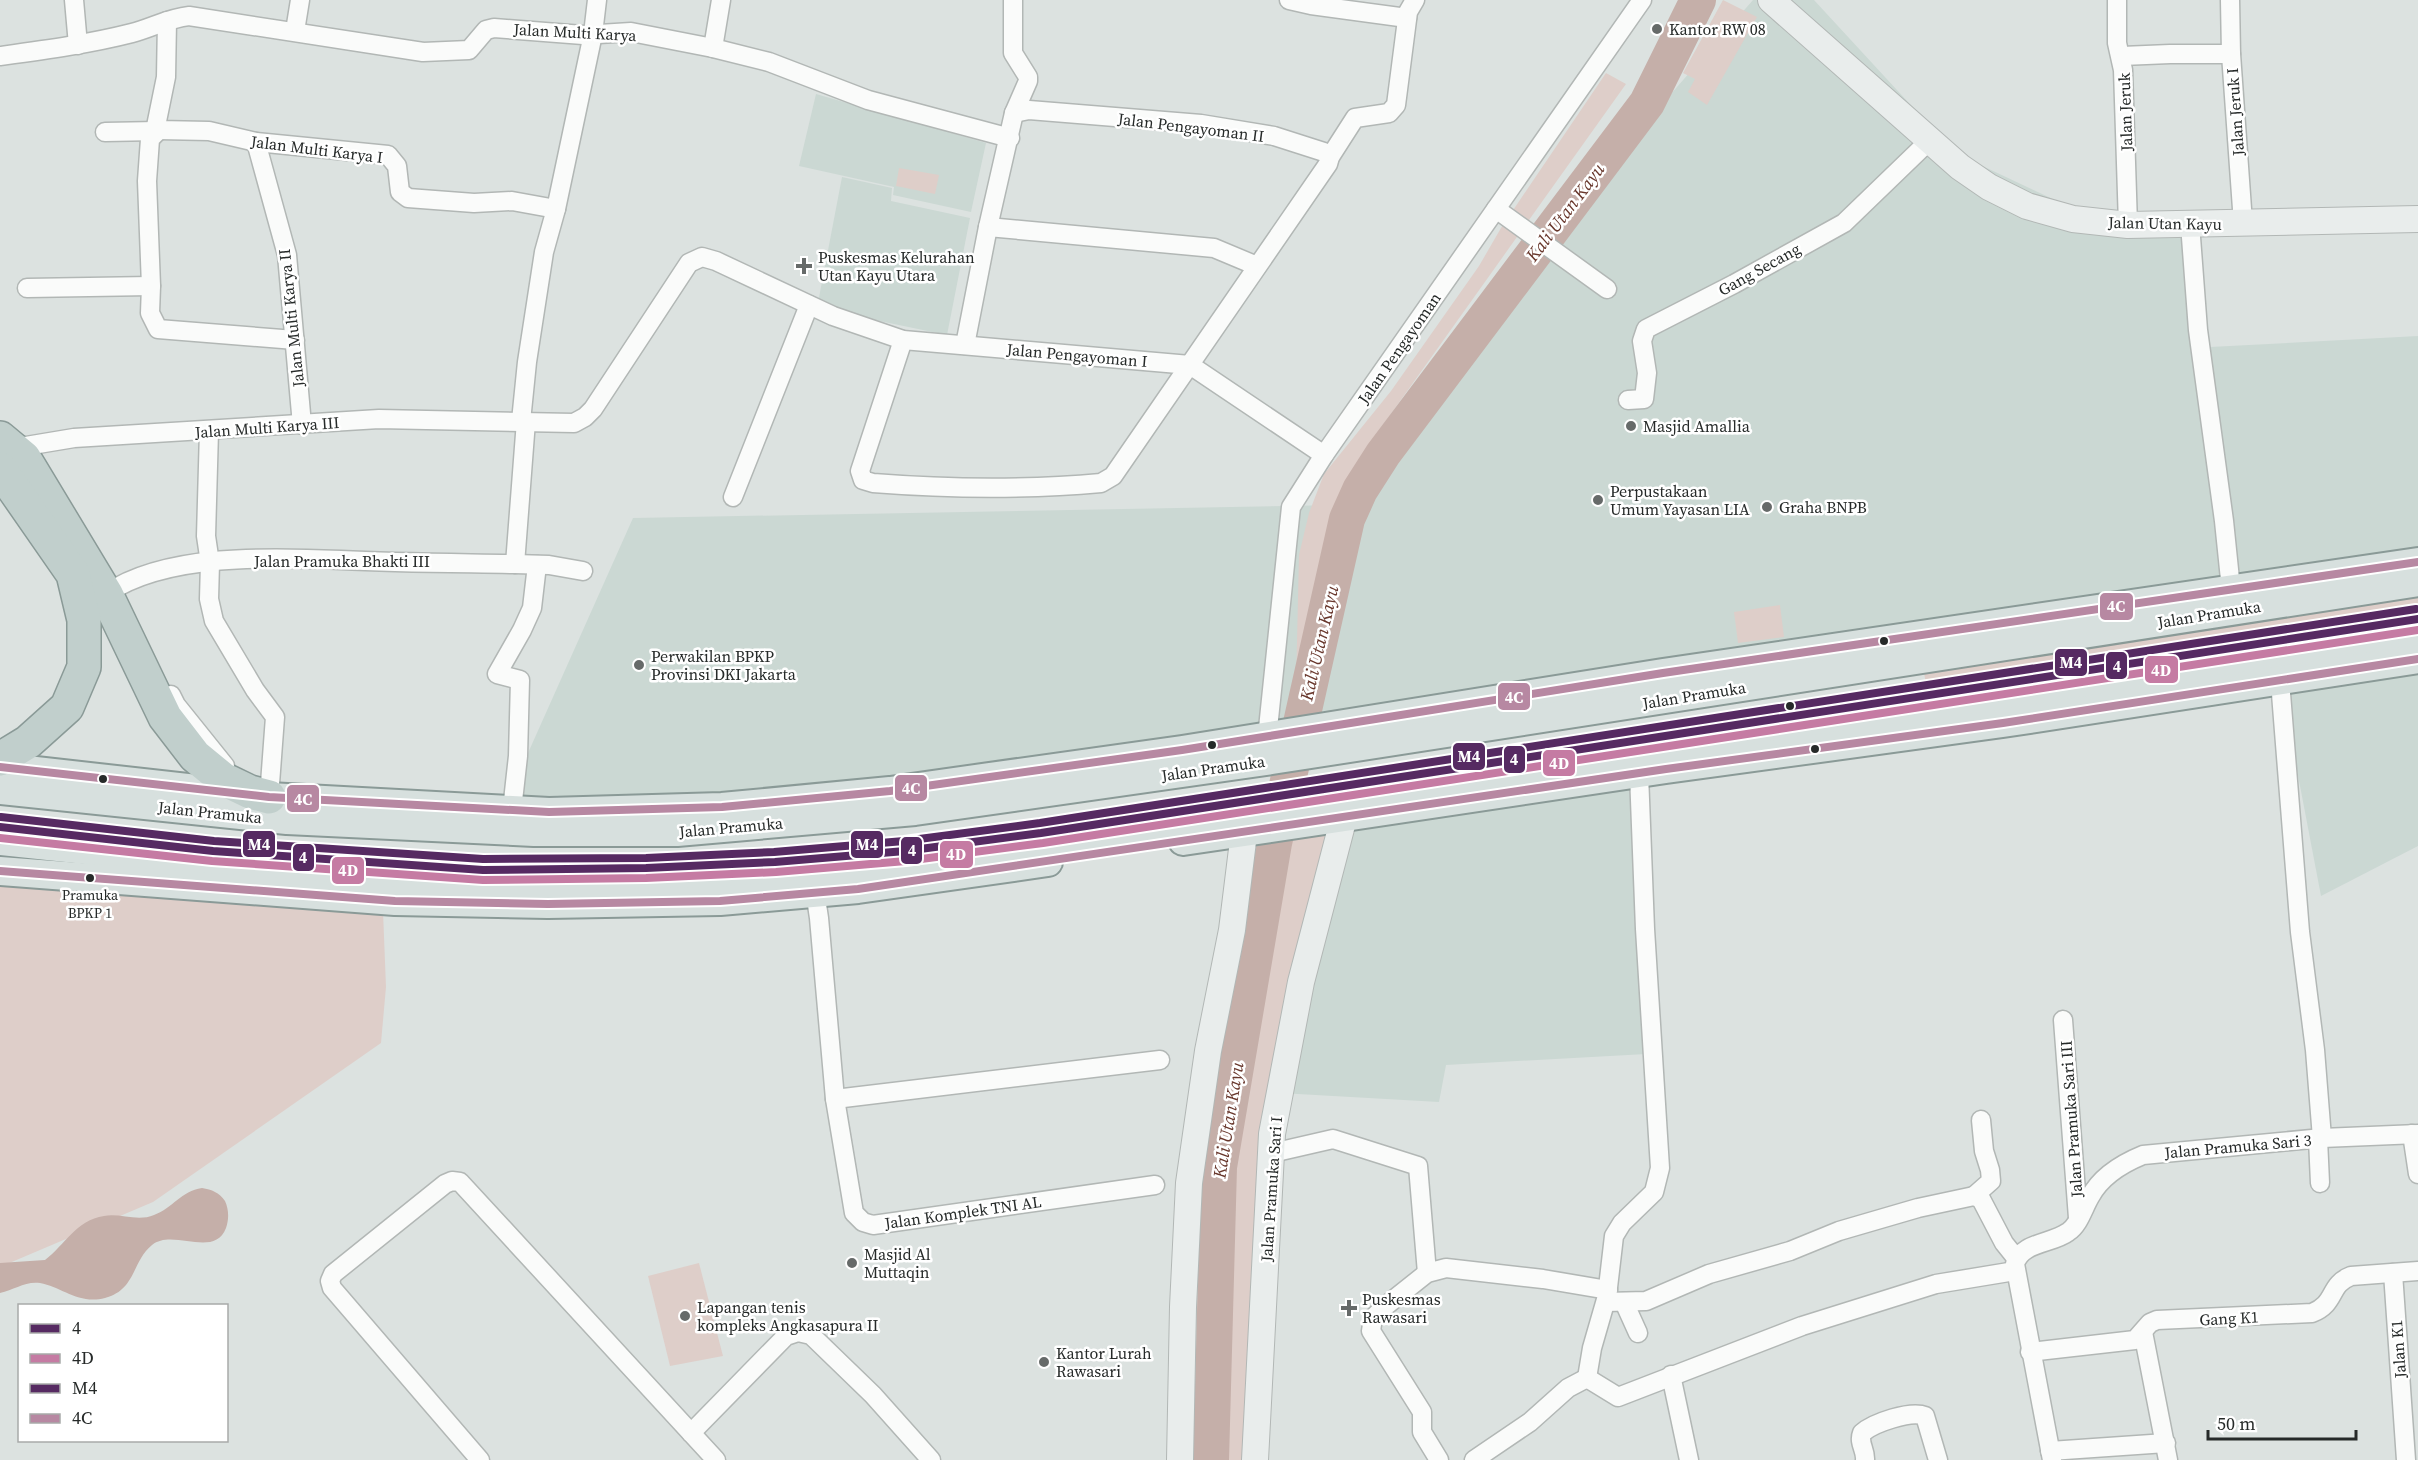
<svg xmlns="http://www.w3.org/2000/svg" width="2418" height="1460" font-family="'Source Serif 4',serif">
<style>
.built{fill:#cbd8d3}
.green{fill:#decec9}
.water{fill:#c5afa9}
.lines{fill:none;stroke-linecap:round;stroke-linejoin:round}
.river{stroke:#c5afa9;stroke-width:36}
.street-casing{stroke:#b2b7b5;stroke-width:21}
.secondary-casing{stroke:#b2b7b5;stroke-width:28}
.primary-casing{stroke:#8a9a97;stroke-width:32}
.highway-casing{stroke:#8a9a97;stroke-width:36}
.street{stroke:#fafbfa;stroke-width:18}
.secondary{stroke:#e9edec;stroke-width:26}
.primary{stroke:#d7e0de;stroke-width:28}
.highway{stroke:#c1cfcc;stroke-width:33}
.bus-1-casing{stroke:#fff;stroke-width:12}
.bus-2-casing{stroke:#fff;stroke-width:12}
.bus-3-casing{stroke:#fff;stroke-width:12}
.bus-4-casing{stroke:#fff;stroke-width:12}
.bus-1{stroke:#562a62;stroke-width:8}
.bus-2{stroke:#c57ba3;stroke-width:8}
.bus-3{stroke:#562a62;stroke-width:8}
.bus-4{stroke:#b788a2;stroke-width:8}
.poi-dot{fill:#666a69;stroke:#fff;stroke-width:2}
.bus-dot{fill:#262a29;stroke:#fff;stroke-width:2}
.labels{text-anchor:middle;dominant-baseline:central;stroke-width:5;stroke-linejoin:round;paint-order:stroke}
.bus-label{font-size:14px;fill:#262a29;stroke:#fff}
.poi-label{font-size:16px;fill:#262a29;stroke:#fff;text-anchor:start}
.street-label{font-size:16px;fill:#262a29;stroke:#fff}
.water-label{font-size:18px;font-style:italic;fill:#68372c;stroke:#fff}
.line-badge{stroke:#fff;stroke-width:2}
.badge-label{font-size:16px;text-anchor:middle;font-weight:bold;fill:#fff}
</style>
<rect width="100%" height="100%" fill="#dce2e0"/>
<!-- built -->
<g class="built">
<polygon points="1753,0 1814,0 1955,153 2080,212 2187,211 2210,347 2418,336 2418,561 890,791 503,809 633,518 1342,505 1428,372"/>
<polygon points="816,94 986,143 971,212 893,195 894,187 799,166"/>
<polygon points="842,177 892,188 891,201 970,218 947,335 817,308"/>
<polygon points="2418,658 2418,846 2321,896 2280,681"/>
<polygon points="1639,774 1646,1054 1446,1065 1439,1102 1280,1093 1344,817"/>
</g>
<!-- green -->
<g class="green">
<polygon points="1723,0 1757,17 1707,105 1688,92 1695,79 1683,73"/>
<polygon points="1606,73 1626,84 1373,439 1341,495 1322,576 1306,675 1296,684 1299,555 1309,513 1324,474 1391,391 1479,266 1501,228"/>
<polygon points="899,168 939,175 935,194 896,186"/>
<polygon points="2418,596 2418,619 1928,695 1924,673"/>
<polygon points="1780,605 1784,637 1738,643 1734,612"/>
<polygon points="1344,818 1279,1094 1257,1460 1180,1460 1189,1182 1246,836"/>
<polygon points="0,880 383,911 386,987 381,1043 153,1202 0,1267"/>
<polygon points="699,1263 723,1356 670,1366 648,1276"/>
</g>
<!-- water -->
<path class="water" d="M202 1188C212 1190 219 1192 225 1201 229 1210 229 1219 226 1228 214 1259 173 1228 152 1245 132 1261 136 1290 105 1298 79 1305 62 1287 40 1283 25 1281 14 1290 0 1293V1263L45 1260C65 1245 76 1220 104 1216 120 1213 138 1222 154 1215 173 1208 181 1191 202 1188Z"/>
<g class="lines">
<!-- river -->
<polyline class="river" points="1211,1460 1219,1167 1274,843 1347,519 1360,490 1383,454 1647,103 1698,0"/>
<!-- street casing -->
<g class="street-casing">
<g id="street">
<polyline points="74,0 78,45"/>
<polyline points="1289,0 1311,5 1407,18"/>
<polyline points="2117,0 2117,43 2123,70 2128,225"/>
<polyline points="2230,0 2231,54 2243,223"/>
<polyline points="167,21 166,77 156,126 159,130 209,131 256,142 388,155 397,166 400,192 408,198 474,203 512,201 556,209"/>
<polyline points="295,31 300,0"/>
<polyline points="713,48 721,0"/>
<path d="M0 56C44 50 89 44 132 33 151 28 169 18 189 16L423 52 469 50 486 30 494 28 583 35 631 32 713 48 769 62 868 100 1010 138"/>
<polyline points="2122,56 2170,54 2231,54"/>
<polyline points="1014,113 1029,110 1201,124 1274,136 1324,152 1330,157"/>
<polyline points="159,130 150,139 147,181 151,286 150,313 158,329 295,340"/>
<polyline points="105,132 157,131"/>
<polyline points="256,142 287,255 302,425"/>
<polyline points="1496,209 1607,289"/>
<polyline points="2190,224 2198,330 2224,521 2231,589"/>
<polyline points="988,227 1214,248 1257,266"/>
<polyline points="27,288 151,286"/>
<path d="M903 340 860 471 863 480 873 483C950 489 1024 490 1101 483L1113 476 1328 164 1330 157 1355 118 1389 113 1396 105 1408 12 1415 0"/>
<polyline points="965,345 988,227 1014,113 1028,81 1028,77 1013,53 1013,0"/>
<polyline points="1628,400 1644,399 1647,373 1642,341 1646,329 1734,284 1844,223 1929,141"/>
<polyline points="521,421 527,362 544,252 556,209 593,34 597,0"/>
<polyline points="209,431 206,536 210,563 209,599 214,621 255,690 275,717 269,797"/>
<polyline points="10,445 26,446 74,438 379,419 574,423 585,417 593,409 689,263 702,257 716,261 833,316 903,340 1190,365 1324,455"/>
<polyline points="733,497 809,305"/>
<polyline points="515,564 526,421"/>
<path d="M106 594C165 553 272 557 341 560 399 563 457 563 515 564L549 565 583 571"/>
<polyline points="2280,681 2300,932 2315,1050 2322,1138"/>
<polyline points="171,695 176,705 225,766"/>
<polyline points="1267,738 1291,507 1324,455 1642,0"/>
<polyline points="512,810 518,756 520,680 497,674 522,630 532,608 537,565"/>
<polyline points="814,885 819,918 835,1099 854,1213 863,1222 873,1225 1155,1185"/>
<polyline points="2063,1020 2078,1218"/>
<polyline points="835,1099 1160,1060"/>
<polyline points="2412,1134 2418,1174"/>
<polyline points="2318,1139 2320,1183"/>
<polyline points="1272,1153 1333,1139 1418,1166 1427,1273"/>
<polyline points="1974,1196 1991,1181 1990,1170 1984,1151 1981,1120"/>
<polyline points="2393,1273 2406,1460"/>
<polyline points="1606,1302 1646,1301 1709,1274 1790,1251 1839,1231 1918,1208 1974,1196 1981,1199 2004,1243 2016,1258"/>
<polyline points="1624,1302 1638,1333"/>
<polyline points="2143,1332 2168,1460"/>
<path d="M2030 1352 2135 1340 2150 1323 2157 1320 2312 1313C2337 1303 2328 1285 2351 1276L2418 1271"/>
<polyline points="1671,1375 1689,1460"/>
<polyline points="1587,1378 1592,1348 1607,1296 1614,1236 1622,1223 1654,1192 1660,1168 1645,929 1639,774"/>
<polyline points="1587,1378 1618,1397 1802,1326 1936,1284 2015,1271"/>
<polyline points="691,1433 786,1336 798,1332 811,1335 873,1395 931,1460"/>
<polyline points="2050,1451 2166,1443"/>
<polyline points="480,1460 332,1288 330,1281 333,1274 445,1184 452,1181 460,1182 716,1460"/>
<polyline points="1439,1460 1422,1432 1422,1412 1371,1331 1373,1318 1383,1308 1427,1273 1446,1268 1543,1279 1608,1290"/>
<polyline points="1474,1460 1530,1422 1568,1388 1587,1378"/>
<path d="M1865 1460C1866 1450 1858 1443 1862 1433 1873 1423 1911 1410 1925 1416L1938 1460"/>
<path d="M2052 1460 2015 1264C2021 1242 2052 1244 2068 1232 2079 1225 2083 1209 2090 1197 2101 1176 2121 1164 2143 1155L2322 1138 2418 1134"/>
</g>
</g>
<!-- secondary casing -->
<g class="secondary-casing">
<g id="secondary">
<polyline points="1771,0 1960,167 1989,187 2027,206 2073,219 2128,225 2418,219"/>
<polyline points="1180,1460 1183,1307 1189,1183 1208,1051 1232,930 1244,833"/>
<polyline points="1255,1460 1272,1134 1301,982 1344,817"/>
</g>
</g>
<!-- primary casing -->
<g class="primary-casing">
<g id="primary">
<polyline points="0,767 269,797 549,812 722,807 890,791 1182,750 1663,673 2418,562"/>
<polyline points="0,790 287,820 534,832 677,832 915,811 1272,760 2418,582"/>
<polyline points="0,841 161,858 369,876 592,881 701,878 811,871 1040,844 2418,632"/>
<polyline points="1183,841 1666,769 2003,723 2418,659"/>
<polyline points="0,871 395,901 548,904 720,901 858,889 1048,862"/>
</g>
</g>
<!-- highway casing -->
<g class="highway-casing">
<g id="highway">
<polyline points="0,438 24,458 106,594 165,717 195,756 223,779 250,792 269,797"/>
<polyline points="0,469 73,574 84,620 84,667 67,707 28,742 0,759"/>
</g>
</g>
<!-- street -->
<use href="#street" class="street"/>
<!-- secondary -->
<use href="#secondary" class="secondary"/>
<!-- primary -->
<use href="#primary" class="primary"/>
<!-- highway -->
<use href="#highway" class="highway"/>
<!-- bus-1 casing -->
<g class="bus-1-casing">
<polyline id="bus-1" points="0,827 213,851 483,870 646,868 775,862 905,851 1041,833 2418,619"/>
</g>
<!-- bus-2 casing -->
<g class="bus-2-casing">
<polyline id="bus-2" points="0,838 212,861 483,880 646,878 776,872 906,861 1043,843 2418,630"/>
</g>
<!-- bus-3 casing -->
<g class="bus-3-casing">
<polyline id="bus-3" points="1,817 214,841 483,859 646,858 774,852 904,841 1040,823 2416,609"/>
</g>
<!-- bus-4 casing -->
<g class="bus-4-casing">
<g id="bus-4">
<polyline points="0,767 269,797 549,812 722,807 890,791 1182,750 1663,673 2418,562"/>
<polyline points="0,871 395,901 548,904 720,901 858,889 1666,769 2003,723 2418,659"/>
</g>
</g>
<!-- bus-1 -->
<use href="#bus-1" class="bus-1"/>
<!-- bus-2 -->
<use href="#bus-2" class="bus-2"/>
<!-- bus-3 -->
<use href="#bus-3" class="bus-3"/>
<!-- bus-4 -->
<use href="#bus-4" class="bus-4"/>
</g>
<!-- markers -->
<g class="poi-dot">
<circle cx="1657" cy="29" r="6"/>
<path d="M801 257h6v6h6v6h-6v6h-6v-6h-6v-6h6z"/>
<circle cx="1631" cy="426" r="6"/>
<circle cx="1598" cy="500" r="6"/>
<circle cx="1767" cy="507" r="6"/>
<circle cx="639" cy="665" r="6"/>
<circle cx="852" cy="1263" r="6"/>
<path d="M1346 1299h6v6h6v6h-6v6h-6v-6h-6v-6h6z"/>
<circle cx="685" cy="1316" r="6"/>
<circle cx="1044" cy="1362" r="6"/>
</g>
<g class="bus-dot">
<circle cx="1884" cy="641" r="5"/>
<circle cx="1790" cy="706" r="5"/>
<circle cx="1212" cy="745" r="5"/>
<circle cx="1815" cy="749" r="5"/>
<circle cx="103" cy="779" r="5"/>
<circle cx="90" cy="878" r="5"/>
</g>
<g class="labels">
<!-- bus labels -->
<g class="bus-label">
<text x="90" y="895">Pramuka<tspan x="90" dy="18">BPKP 1</tspan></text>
</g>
<!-- poi labels -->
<g class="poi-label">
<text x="1669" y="29">Kantor RW 08</text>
<text x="818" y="257">Puskesmas Kelurahan<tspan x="818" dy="18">Utan Kayu Utara</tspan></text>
<text x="1643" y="426">Masjid Amallia</text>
<text x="1610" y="491">Perpustakaan<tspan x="1610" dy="18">Umum Yayasan LIA</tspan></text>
<text x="1779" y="507">Graha BNPB</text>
<text x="651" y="656">Perwakilan BPKP<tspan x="651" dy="18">Provinsi DKI Jakarta</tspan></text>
<text x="864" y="1254">Masjid Al<tspan x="864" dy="18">Muttaqin</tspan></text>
<text x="1362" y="1299">Puskesmas<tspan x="1362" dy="18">Rawasari</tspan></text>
<text x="697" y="1307">Lapangan tenis<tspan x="697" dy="18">kompleks Angkasapura II</tspan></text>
<text x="1056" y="1353">Kantor Lurah<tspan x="1056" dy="18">Rawasari</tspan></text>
</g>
<!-- street labels -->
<g class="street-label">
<text transform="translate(575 32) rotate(3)">Jalan Multi Karya</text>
<text transform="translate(2125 112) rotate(-92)">Jalan Jeruk</text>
<text transform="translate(2235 112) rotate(-94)">Jalan Jeruk I</text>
<text transform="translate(1191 127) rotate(7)">Jalan Pengayoman II</text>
<text transform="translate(317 149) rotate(7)">Jalan Multi Karya I</text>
<text transform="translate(2165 223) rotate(1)">Jalan Utan Kayu</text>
<text transform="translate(1759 269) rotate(-29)">Gang Secang</text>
<text transform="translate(291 318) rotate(-96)">Jalan Multi Karya II</text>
<text transform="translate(1399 348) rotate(-55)">Jalan Pengayoman</text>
<text transform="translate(1077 355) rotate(5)">Jalan Pengayoman I</text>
<text transform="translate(267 427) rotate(-4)">Jalan Multi Karya III</text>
<text x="342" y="561">Jalan Pramuka Bhakti III</text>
<text transform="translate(2209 614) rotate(-9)">Jalan Pramuka</text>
<text transform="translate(1694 695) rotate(-9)">Jalan Pramuka</text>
<text transform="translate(1213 768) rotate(-8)">Jalan Pramuka</text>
<text transform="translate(210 812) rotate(6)">Jalan Pramuka</text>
<text transform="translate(731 827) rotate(-5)">Jalan Pramuka</text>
<text transform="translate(2071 1119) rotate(-94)">Jalan Pramuka Sari III</text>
<text transform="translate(2238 1146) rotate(-5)">Jalan Pramuka Sari 3</text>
<text transform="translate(1271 1189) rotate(-86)">Jalan Pramuka Sari I</text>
<text transform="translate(963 1212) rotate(-8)">Jalan Komplek TNI AL</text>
<text transform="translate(2229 1318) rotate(-3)">Gang K1</text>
<text transform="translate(2398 1349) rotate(-94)">Jalan K1</text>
</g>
<!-- water labels -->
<g class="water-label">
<text transform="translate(1565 212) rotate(-53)">Kali Utan Kayu</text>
<text transform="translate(1319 643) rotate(-77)">Kali Utan Kayu</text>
<text transform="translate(1228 1120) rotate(-81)">Kali Utan Kayu</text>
</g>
</g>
<g class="line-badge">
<rect x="2099" y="592" width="35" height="29" rx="6" fill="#b788a2"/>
<rect x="2054" y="648" width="34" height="29" rx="6" fill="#562a62"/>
<rect x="2105" y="651" width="23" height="29" rx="6" fill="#562a62"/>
<rect x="2144" y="655" width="35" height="29" rx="6" fill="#c57ba3"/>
<rect x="1497" y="682" width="34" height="29" rx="6" fill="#b788a2"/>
<rect x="1452" y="742" width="34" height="29" rx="6" fill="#562a62"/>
<rect x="1503" y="745" width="23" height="29" rx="6" fill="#562a62"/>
<rect x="1542" y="749" width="34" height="28" rx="6" fill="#c57ba3"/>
<rect x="894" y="774" width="34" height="28" rx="6" fill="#b788a2"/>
<rect x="286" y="784" width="34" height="29" rx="6" fill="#b788a2"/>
<rect x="242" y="830" width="34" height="28" rx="6" fill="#562a62"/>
<rect x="850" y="830" width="34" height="29" rx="6" fill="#562a62"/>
<rect x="900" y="836" width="23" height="29" rx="6" fill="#562a62"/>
<rect x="939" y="840" width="35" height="29" rx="6" fill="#c57ba3"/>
<rect x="292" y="843" width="23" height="29" rx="6" fill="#562a62"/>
<rect x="331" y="856" width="34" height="29" rx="6" fill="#c57ba3"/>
</g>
<g class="badge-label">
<text x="2116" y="612">4C</text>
<text x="2071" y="668">M4</text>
<text x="2117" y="672">4</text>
<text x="2161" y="676">4D</text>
<text x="1514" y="703">4C</text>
<text x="1469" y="762">M4</text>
<text x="1514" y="765">4</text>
<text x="1559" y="769">4D</text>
<text x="911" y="794">4C</text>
<text x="303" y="805">4C</text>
<text x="259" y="850">M4</text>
<text x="867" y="850">M4</text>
<text x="912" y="856">4</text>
<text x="956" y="860">4D</text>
<text x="303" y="863">4</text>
<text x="348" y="876">4D</text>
</g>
<!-- legend -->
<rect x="18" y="1304" width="210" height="138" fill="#ffffff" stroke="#a8aaa9" stroke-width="1.5"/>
<rect x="30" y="1324" width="30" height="9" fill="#562a62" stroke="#a8aaa9" stroke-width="1.5"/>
<text x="72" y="1334" font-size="18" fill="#262a29">4</text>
<rect x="30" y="1354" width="30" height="9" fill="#c57ba3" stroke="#a8aaa9" stroke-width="1.5"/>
<text x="72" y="1364" font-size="18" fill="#262a29">4D</text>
<rect x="30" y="1384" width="30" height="9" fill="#562a62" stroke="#a8aaa9" stroke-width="1.5"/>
<text x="72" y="1394" font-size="18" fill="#262a29">M4</text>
<rect x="30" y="1414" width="30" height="9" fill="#b788a2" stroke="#a8aaa9" stroke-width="1.5"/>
<text x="72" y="1424" font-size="18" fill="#262a29">4C</text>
<!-- scale -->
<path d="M2208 1430v9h148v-9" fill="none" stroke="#262a29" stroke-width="3"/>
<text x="2217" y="1430" font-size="18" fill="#262a29" stroke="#ffffff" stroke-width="4.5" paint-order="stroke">50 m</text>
</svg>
